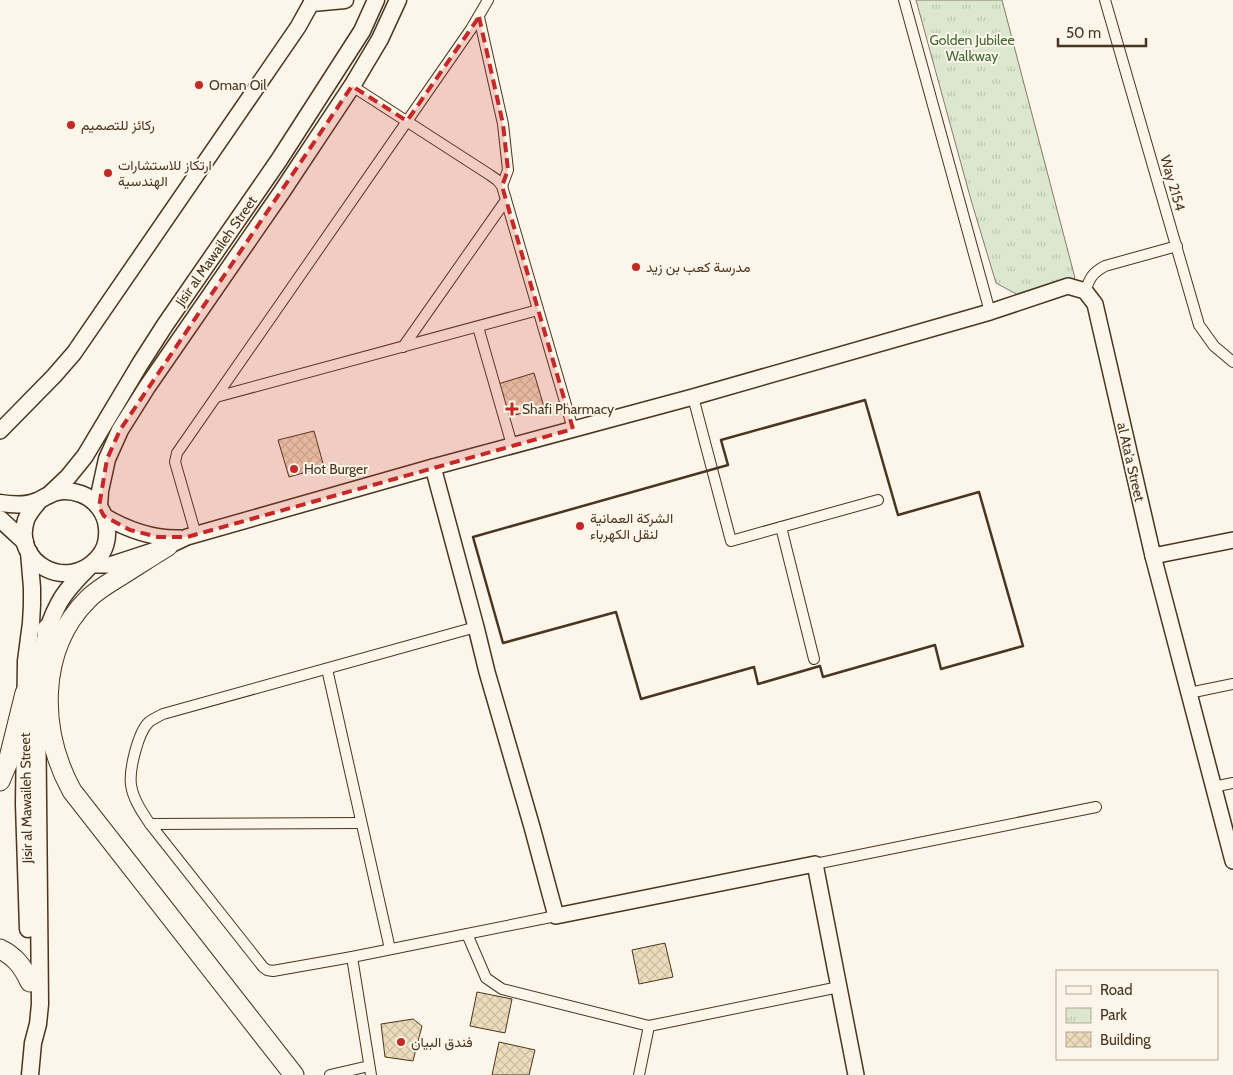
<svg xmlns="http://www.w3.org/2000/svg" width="1233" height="1075" font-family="Cabin,Vazirmatn,sans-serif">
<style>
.park{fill:url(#park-tufts);stroke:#887966}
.building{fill:url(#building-cross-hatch);stroke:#4a3520}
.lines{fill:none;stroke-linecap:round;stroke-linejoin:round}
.street-casing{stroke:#4a3520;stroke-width:12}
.secondary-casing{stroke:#4a3520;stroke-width:18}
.primary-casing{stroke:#4a3520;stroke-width:19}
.highway-casing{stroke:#4a3520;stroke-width:21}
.street{stroke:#fbf6e9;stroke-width:10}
.secondary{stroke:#fbf6e9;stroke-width:15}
.primary{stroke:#fbf6e9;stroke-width:16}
.highway{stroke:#fbf6e9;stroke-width:19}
.wall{stroke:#4a3520;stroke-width:2.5}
.marked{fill:#c62828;fill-opacity:0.2;stroke:#c62828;stroke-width:4;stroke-dasharray:10 6;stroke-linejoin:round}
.poi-dot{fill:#c62828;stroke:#fbf6e9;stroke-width:2}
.labels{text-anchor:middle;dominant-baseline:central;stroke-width:4;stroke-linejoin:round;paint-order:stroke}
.park-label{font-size:14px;fill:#436837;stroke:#fbf6e9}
.poi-label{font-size:14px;fill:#4a3520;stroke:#fbf6e9;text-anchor:start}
.street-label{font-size:14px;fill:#4a3520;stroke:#fbf6e9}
</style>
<defs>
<pattern id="park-tufts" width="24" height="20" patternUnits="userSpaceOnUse" patternTransform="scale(1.25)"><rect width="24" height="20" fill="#dce7d0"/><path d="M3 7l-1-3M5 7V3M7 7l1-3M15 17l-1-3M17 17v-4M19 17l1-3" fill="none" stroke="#bec7b2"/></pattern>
<pattern id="building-cross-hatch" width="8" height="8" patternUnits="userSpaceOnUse" patternTransform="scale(1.25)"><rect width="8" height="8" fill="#ecdcbc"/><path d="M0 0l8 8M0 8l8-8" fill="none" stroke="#ccbda1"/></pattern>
</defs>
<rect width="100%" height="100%" fill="#fbf6e9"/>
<!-- park -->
<polygon class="park" points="916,0 1002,0 1075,278 1018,295 996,283 971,200"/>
<!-- building -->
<g class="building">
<polygon points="534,373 544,407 508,417 498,384"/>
<polygon points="314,431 324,467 289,477 278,440"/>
<polygon points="665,943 673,977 639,984 632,950"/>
<polygon points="477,992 512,999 505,1033 470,1026"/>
<polygon points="413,1019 422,1026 413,1061 385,1057 381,1024"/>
<polygon points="499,1042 535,1050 529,1075 492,1075"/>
</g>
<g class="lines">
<!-- street casing -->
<g class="street-casing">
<g id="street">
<polyline points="904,0 990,312"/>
<polyline points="1105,0 1199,325 1214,346 1233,362"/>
<polyline points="479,17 503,124 508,170 502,186"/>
<polyline points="352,86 490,175 497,180 502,186 573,429"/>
<path d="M1085 291C1090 278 1092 273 1105 266L1177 246"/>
<polyline points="478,327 512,445"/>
<polyline points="403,347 506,200"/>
<polyline points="216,397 538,310"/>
<polyline points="693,397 731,541 878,500"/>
<polyline points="781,527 814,659"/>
<polyline points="196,535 175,462 177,453 471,29 488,0"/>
<path d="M476 627 163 714C159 716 153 719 149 722 138 732 129 770 131 785 133 799 142 812 150 824L263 967 267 970 273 971 352 957 556 916"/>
<polyline points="327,669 390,949"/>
<polyline points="1189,693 1233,684"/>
<polyline points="1213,787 1233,783"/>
<polyline points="150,824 361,823"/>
<polyline points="815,864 1096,807"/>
<polyline points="467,934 486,978 502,989 649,1026 839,987"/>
<polyline points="352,957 371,1075"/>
<polyline points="330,1075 369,1066"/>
<polyline points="639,1075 649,1026"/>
</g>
</g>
<!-- secondary casing -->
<g class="secondary-casing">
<g id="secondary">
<polyline points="0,431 54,376 74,353 298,27 313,0"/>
<polyline points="433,467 476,627 487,672 532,827 556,916 815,864 856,1075"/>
<path d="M104 516C128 530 152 539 180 538"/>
<polyline points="1153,556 1233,861"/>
<polyline points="92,565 109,565 116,563 168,546 187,537 433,467 693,397 990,312 1068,286 1085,291 1095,304 1153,556 1233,540"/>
</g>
</g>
<!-- primary casing -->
<g class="primary-casing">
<g id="primary">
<polyline points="312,3 345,0"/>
<polyline points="49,495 68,477 85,456 140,364 165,325 279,160 362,31 376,0"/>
<path d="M0 503C12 505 26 506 37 501 41 500 44 497 47 496 57 490 70 490 81 494 95 499 106 513 107 528 108 539 105 551 97 559 67 592 12 563 26 520 29 512 34 507 39 501"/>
<polyline points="99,507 100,491 107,459 120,430 147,387 281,193 352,86 380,39 398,0"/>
<polyline points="0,519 25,542"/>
<polyline points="28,929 24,804 26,661 31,623 32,605 32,588 29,552"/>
<path d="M30 1075 33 1043 38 1024 40 1004 37 697C39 665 43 632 59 603 66 590 77 579 88 568"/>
</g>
</g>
<!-- highway casing -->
<g class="highway-casing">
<g id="highway">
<path d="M168 546C153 555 138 565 122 575 111 582 98 589 88 599 37 650 39 731 72 791L294 1075"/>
<polyline points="47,629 49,644 48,662"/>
<polyline points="0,781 8,762 25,693"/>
<path d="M0 949C15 956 23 967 30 982"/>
</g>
</g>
<!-- street -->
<use href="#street" class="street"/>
<!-- secondary -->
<use href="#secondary" class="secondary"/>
<!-- primary -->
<use href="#primary" class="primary"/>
<!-- highway -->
<use href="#highway" class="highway"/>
<!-- wall -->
<polygon class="wall" points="865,400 898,515 979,492 1023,646 941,669 935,645 823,677 820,666 758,684 754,667 641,699 616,612 503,643 473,537 728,465 721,440"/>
</g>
<!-- marked area -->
<path class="marked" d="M479 17 503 124 508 170 502 186 573 429 187 537H158L130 530 104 516 99 507 107 459 120 430 352 86 407 121Z"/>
<!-- markers -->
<g class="poi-dot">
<circle cx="199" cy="85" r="5"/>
<circle cx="71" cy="125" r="5"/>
<circle cx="108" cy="173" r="5"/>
<circle cx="636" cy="267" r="5"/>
<path d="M509.5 401.5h5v5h5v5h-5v5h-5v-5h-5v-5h5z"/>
<circle cx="294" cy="469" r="5"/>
<circle cx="580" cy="526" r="5"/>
<circle cx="401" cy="1042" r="5"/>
</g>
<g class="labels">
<!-- park labels -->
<g class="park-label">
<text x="972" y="40">Golden Jubilee<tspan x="972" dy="16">Walkway</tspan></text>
</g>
<!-- poi labels -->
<g class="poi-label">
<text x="209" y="85">Oman Oil</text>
<text x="81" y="125">ركائز للتصميم</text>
<text x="118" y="165">ارتكاز للاستشارات<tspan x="118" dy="16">الهندسية</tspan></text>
<text x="646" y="267">مدرسة كعب بن زيد</text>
<text x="522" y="409">Shafi Pharmacy</text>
<text x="304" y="469">Hot Burger</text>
<text x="590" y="518">الشرکة العمانیة<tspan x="590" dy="16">لنقل الکهرباء</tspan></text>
<text x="411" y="1042">فندق البيان</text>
</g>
<!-- street labels -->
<g class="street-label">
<text transform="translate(1173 183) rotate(74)">Way 2154</text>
<text transform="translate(216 251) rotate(-55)">Jisir al Mawaileh Street</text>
<text transform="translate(1131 462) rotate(77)">al Ata'a Street</text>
<text transform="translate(26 798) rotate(-91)">Jisir al Mawaileh Street</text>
</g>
</g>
<!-- legend -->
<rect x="1056" y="970" width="162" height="90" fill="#fbf6e9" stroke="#b4a999"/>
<rect x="1066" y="986" width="25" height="8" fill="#fbf6e9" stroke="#b4a999"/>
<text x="1100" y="995" font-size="15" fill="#4a3520">Road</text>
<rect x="1066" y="1008" width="25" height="15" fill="url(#park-tufts)" stroke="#b4a999"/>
<text x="1100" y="1020" font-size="15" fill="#4a3520">Park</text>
<rect x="1066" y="1032" width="25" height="15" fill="url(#building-cross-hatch)" stroke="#b4a999"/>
<text x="1100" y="1045" font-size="15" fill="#4a3520">Building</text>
<!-- scale -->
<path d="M1058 38v8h88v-8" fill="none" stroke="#4a3520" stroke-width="2.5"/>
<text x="1066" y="38" font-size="15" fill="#4a3520" stroke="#fbf6e9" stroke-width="4" paint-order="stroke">50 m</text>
</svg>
